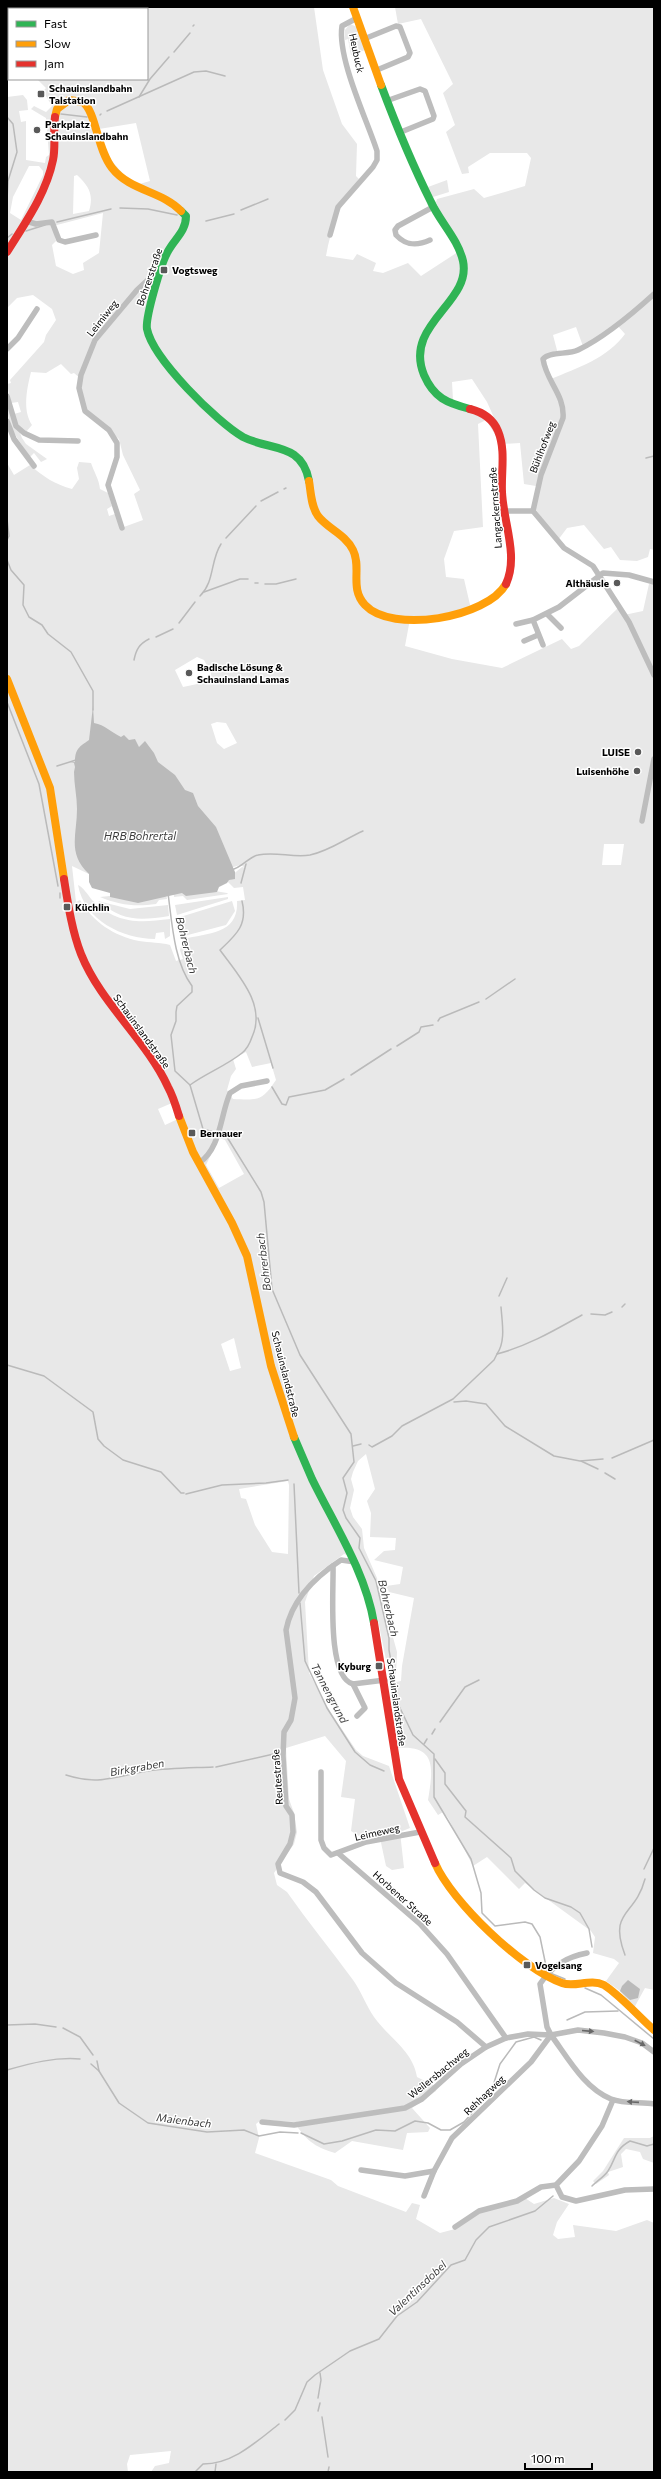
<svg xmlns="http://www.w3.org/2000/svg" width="661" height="2479" font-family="Commissioner,sans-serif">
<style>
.green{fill:#e8e8e8;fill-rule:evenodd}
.water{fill:#bababa}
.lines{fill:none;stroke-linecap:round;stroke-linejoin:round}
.stream{stroke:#bababa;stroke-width:1.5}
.street{stroke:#bdbdbd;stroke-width:5.5}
.fast{stroke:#30b455;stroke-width:8}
.slow{stroke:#ff9f0a;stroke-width:8}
.jam{stroke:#e5322d;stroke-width:8}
.oneway{fill:#686868}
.poi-dot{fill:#595959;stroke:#fff;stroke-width:1.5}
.labels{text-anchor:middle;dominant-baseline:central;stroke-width:3;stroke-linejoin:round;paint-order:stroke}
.street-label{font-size:10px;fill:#000;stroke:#fff}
.poi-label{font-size:10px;font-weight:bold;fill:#000;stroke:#fff;text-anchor:start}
.water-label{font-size:11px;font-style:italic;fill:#3d3d3d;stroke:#fff}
</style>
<rect width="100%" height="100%" fill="#fff"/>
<!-- green -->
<g class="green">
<path d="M7 7H314L323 70 342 124 357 144 356 176 359 179C341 202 331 227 326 256L353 260 357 254 376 263 373 271 383 273 408 263 421 276 461 250 447 227 436 202 437 199 474 189 484 198 525 186 531 158 527 153H490L468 167 469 173 462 174 446 132 455 125 443 93 453 84 421 19 398 24 395 7H654V550L650 549 648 557 637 561 620 560 611 547 604 549 584 525 567 528 558 540 536 510V486L524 484 520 443 501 444 486 420 478 424 483 527 454 531 444 559 446 577 464 579 471 609 410 619 405 646 452 659 502 668 562 639 571 649 579 646 618 608 624 615 643 611 649 584H654V1990L645 1988 634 2008 620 1991 606 1981 619 1963 614 1959 593 1953 595 1937 591 1931 525 1883 519 1889 487 1857 473 1866 448 1818 443 1812 438 1815 428 1800C433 1769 437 1745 398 1748L391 1683 401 1681 402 1666 414 1598 389 1592 386 1586 400 1584 403 1567 374 1560 384 1551 395 1550 396 1538 370 1537 371 1513 367 1501 375 1489 366 1454 358 1461 353 1472 351 1479 354 1490 350 1508 353 1517 362 1529 364 1548 377 1578 397 1652 396 1674 389 1675 378 1620 356 1558 344 1554 314 1576 305 1602 309 1673 331 1713 356 1750 363 1756 389 1766 410 1828 400 1832 404 1868 392 1870 386 1866 380 1838 367 1841 351 1831 355 1799 341 1797 346 1761 325 1736 286 1748 289 1799 294 1813 297 1832 294 1844 274 1873 277 1885 287 1892C308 1922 331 1950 353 1980 361 1991 366 2005 374 2017 389 2038 413 2051 417 2077L437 2087 436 2091 412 2108 430 2128 428 2132 407 2133 403 2150 352 2141 335 2153C313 2146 307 2141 294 2122L261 2120 256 2124 259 2138 255 2153 331 2180 338 2186 406 2212 412 2203 420 2205 416 2219 440 2233 455 2229 477 2213 525 2198 534 2204 554 2198 569 2204 557 2222 553 2235 558 2239 575 2237 573 2225 616 2231 647 2220 654 2223V2472H151L155 2466 169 2463 171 2451 130 2455 127 2464 128 2472H7V463L14 475 30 465C42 476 56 485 72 489L79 479 77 468 79 462 91 463C94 472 99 479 100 489L108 493 112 506 107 509 109 516 115 514 121 528 143 520 134 494 140 490 123 455 119 439 86 411 82 401 81 379 74 373 71 374 61 364 46 373 31 372C27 388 22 410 32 425L26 432 18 426 14 414 21 412 18 402 11 403 7 384 11 383 10 380 44 342 46 335 56 320 52 309 33 295 17 298 7 308V97L23 95 27 100 28 110 19 111 21 122 26 121V160L45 163 46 157 49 155 46 118 31 109 34 106 46 112 52 106 43 91 46 88 37 79H147V9H9V67L7 68ZM136 123 150 181 136 185C117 169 103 154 99 129ZM29 166H39L43 171V175L21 220 10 213 13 197ZM77 175C89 186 94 195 89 211L73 214 74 176ZM103 213 99 253 83 263 84 270 73 274 56 266 52 245 56 241 53 226ZM617 325 625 334C608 358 577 368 551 379L545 357 558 354 553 335 576 327 584 349ZM472 379 487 402 496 422 457 407 453 400 452 382ZM197 657 204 660 211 673 210 678 202 683 183 687 175 670ZM217 722 226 723 237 743 224 749 217 743 211 724ZM604 844H624L621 865H602ZM240 865 246 868 242 867 226 880 234 888 243 887 245 900 237 901C239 934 209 933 183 939L180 950 183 959 176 961 170 945C160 942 150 943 139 941 114 936 93 922 80 900L76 902 72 866 91 875 227 869ZM246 1052 252 1067 271 1063 276 1080C262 1101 259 1100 233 1099L227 1090 231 1076 236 1069 233 1059ZM172 1103 178 1119 165 1125 158 1109ZM219 1138 225 1140 244 1174 219 1188 206 1165ZM234 1338 241 1368 230 1371 221 1344ZM288 1481 289 1485 288 1554 272 1552 255 1525 246 1499 241 1498 239 1489Z"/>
<polygon points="350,24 357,27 365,50 351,55 348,39 345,40 345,30"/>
<polygon points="447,180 449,192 433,197 428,187"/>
<path d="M7 399 22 438 26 444 47 459 41 462 34 453 30 457C15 434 7 427 7 399Z"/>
<path d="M78 885C83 887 88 895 92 900 117 924 138 923 170 919V936L165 939 164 932 156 933 155 939C123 939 84 920 78 885Z"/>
<polygon points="190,887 227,893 228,894 187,900 183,896 174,897 173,889"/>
<path d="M165 890 167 899 159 900 156 904C135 907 119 905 100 897Z"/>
<polygon points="228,897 228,899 177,915 175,905"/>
<path d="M98 901 130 909 168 905 169 916C138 921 123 921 98 901Z"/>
<polygon points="232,901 235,911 226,925 184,936 182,934 177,918"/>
<polygon points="654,2136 654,2163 643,2159 640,2152 626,2149 621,2154 623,2167 608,2172 609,2175 596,2184 593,2181 603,2171 624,2138 650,2138"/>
</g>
<!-- water -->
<g class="water">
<path d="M93 706 94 723C105 725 111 732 121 737L124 735 129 740 135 739 139 747 145 741 154 753 158 762 175 775 185 790 193 793 198 806 216 827 235 872V879L229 880 227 883 219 887 217 892 186 896 182 893 138 903 110 897V893L92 888 89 882V874C67 853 77 835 77 809 77 797 74 784 74 772L75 767 74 763H70L75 762C75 749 79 747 89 740Z"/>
<polygon points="628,1980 640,1989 638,1998 630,2000 620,1991 622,1986"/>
</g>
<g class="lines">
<!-- stream -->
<g class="stream">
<polyline points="10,9 11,7"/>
<polyline points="7,18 9,13"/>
<polyline points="193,26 194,25"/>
<polyline points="174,52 190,33"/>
<polyline points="139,97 150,79 169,57"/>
<polyline points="107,111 194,72 206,71 225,76"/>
<polyline points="61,114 87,117"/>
<polyline points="100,115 101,114"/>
<polyline points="7,117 13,124 17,152 8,181 7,200"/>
<polyline points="120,208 148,209 177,215"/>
<polyline points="241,210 268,199"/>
<polyline points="206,221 234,214"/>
<polyline points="57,222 111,209"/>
<polyline points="26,231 45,225"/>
<polyline points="7,238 12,234"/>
<polyline points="646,458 654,456"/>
<polyline points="284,489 286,488"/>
<polyline points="261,501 278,492"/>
<polyline points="7,519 9,536 7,540"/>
<polyline points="226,538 256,506"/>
<polyline points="7,555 7,559"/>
<polyline points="7,560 11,570 24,585 23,605 29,617 42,625 48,634 71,652 93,691 93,710"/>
<polyline points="255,583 258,583"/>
<polyline points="265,584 276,584 296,579"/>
<polyline points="204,592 240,579 248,579"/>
<path d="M200 596C215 581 210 561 221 544"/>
<polyline points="179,623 195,602"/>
<polyline points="156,637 173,629"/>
<path d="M134 660C136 650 139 644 149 639"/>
<polyline points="7,702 39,784 58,886"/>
<polyline points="57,766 76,760"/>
<path d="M231 870C242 868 248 857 258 855 275 851 293 858 310 855 329 851 345 839 363 831"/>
<polyline points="241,883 246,864"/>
<polyline points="60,893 60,898"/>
<path d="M168 893C172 923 174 962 192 986V992L177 1006 176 1012V1021L171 1035 175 1071 190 1085 203 1129 217 1133"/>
<polyline points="486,999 515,979"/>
<polyline points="258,1018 273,1068"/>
<polyline points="438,1021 440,1018 479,1002"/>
<polyline points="397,1046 419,1032 421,1027 433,1025"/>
<polyline points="351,1075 391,1049"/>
<path d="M190 1085C206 1073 226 1066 242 1053 247 1049 250 1043 252 1037 267 1005 238 975 220 950 236 935 248 925 242 901"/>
<polyline points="272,1087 282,1104 286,1105 289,1097 325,1090 344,1079"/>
<polyline points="220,1135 227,1137 261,1192 264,1202 272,1289 300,1355 351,1434 354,1462 343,1478 347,1493 343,1510 346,1518 360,1538 359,1548 376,1581 389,1638 389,1650 399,1706 413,1735 434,1754 434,1797 471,1859 481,1893 482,1913 495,1926 525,1922 532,1924 540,1937 547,1971"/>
<polyline points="499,1296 507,1278"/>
<polyline points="622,1307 625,1304"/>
<polyline points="591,1314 605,1315 612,1312"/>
<path d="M497 1354C506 1341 502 1322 501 1307"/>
<polyline points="7,1365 44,1376 93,1412 98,1439 104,1446 123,1460 161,1472 181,1493 184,1493"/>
<polyline points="454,1402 466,1401 486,1404 505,1426 554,1456 580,1461 603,1459"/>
<path d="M369 1445 372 1447 392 1436 402 1426 453 1399 494 1360 497 1354C528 1346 555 1330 582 1315"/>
<polyline points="353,1446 361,1444"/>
<polyline points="612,1458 654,1440"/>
<polyline points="581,1461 598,1469"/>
<polyline points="605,1473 615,1479"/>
<polyline points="294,1484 299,1593"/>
<polyline points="186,1494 222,1485 266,1483 288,1480"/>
<polyline points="300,1603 305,1661 327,1708 355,1752 370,1765 384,1771"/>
<polyline points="440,1722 465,1687 479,1680"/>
<polyline points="432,1734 435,1729"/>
<polyline points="424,1744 427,1739"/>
<polyline points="435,1759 445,1773 445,1784 466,1811 465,1817 511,1858 515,1871 534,1890 545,1898 571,1907 580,1913 589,1929 592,1947"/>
<polyline points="216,1767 278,1753"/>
<path d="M66 1775C100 1786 115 1776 148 1771 169 1768 191 1768 213 1767"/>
<polyline points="644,1869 654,1848"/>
<path d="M625 1955C608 1910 635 1917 645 1879"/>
<polyline points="550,1973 565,1979"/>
<polyline points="585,1988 601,1995 654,2039"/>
<polyline points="567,2020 585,2012 618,2011"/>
<polyline points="7,2025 35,2024 56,2027"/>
<polyline points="63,2028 80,2037 93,2055"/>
<polyline points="97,2061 99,2071 119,2103 148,2123 207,2132 244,2130 259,2136 280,2132 298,2133"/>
<polyline points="91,2064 99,2071"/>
<path d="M7 2070C32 2063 54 2057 80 2059"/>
<polyline points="301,2133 324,2144 342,2141 376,2130 395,2131 415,2121 428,2123 441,2130 450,2130 464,2122 491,2092 500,2064 516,2042 534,2037 541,2040"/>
<path d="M592 2186C597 2181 604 2177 608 2171 616 2159 614 2150 630 2141L647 2146 654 2144"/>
<polyline points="318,2398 321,2380 320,2373"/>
<polyline points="318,2411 320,2403"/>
<polyline points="322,2417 328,2457"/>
<polyline points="285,2420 295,2410 307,2382 315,2375 350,2351 379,2339 397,2316 417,2302 451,2265 465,2260 476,2240 489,2227 535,2211 553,2196"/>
<path d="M195 2472 203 2464C233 2464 256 2442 279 2424"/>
<polyline points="215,2472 216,2464"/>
<polyline points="328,2472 329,2467"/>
</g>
<!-- street -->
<g class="street">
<polyline points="364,39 396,26 400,27 410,53 408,57 377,70"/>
<polyline points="389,100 420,89 425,91 434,116 433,119 401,132"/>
<polyline points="26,221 36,224 52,222 59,240 65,242 96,235"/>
<path d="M330 235 338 207 373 167 377 160V151C367 120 337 58 342 26L357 18"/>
<path d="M430 240C417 246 406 246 396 235L395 230 398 226 433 207"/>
<polyline points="7,349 18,338 37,309"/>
<polyline points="7,396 16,426 24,433 39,440 78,441"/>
<polyline points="7,421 14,439 34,466"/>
<polyline points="504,511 533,511 564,548 593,566 629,622 654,675"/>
<path d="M533 511 541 475 563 418C565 395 546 381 543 359 550 351 568 355 578 350 605 337 632 314 654 294"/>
<polyline points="122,528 108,485 117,457 117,443 109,430 85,411 79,388 81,375 95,340 137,290 150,278 156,263 165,259"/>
<polyline points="547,614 561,628"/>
<polyline points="533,620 543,645"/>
<polyline points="516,624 533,620 559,607 603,573 629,575 654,582"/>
<polyline points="524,641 538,635"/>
<polyline points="642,821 654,759"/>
<path d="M199 1163C221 1148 220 1116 230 1093L241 1086 267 1081"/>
<path d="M355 1562 341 1560C315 1577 292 1599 286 1630L295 1698 291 1720 284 1732 283 1756 286 1806 292 1815 293 1832 290 1844 278 1864 280 1873 303 1882 316 1892 362 1953 396 1983 457 2022 486 2047"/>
<path d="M333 1566C334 1587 326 1677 353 1684L385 1680"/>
<polyline points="353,1684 365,1708 357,1716"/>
<polyline points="321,1772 321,1840 324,1848 331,1855 366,1842 420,1832"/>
<polyline points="338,1853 420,1924 447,1954 506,2038"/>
<path d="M587 1953C566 1957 552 1966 540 1984L547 2027 551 2035C568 2058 584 2088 611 2099 624 2104 641 2102 654 2104"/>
<polyline points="262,2122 294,2125 405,2108 422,2099 461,2064 486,2047 506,2038 528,2034 551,2035 578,2030 604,2033 625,2037 642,2043 654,2052"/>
<polyline points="361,2170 405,2176 434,2171 452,2138 531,2062 551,2035"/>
<polyline points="556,2185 562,2197 576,2201 625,2190 654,2189"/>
<polyline points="424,2196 434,2171"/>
<polyline points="455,2227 479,2211 517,2201 541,2187 556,2185 579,2161 602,2126 613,2100"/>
</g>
<!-- fast -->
<g class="fast">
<path d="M381 85C396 125 412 164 431 202 440 222 458 239 463 261 472 303 403 324 424 375 434 398 447 403 470 409"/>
<path d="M181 211 186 216C186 232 174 239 167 253 161 264 145 318 147 329 153 359 217 422 243 437 270 451 302 442 309 481"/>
<path d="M294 1437C300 1451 306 1465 312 1479 335 1526 365 1571 374 1623"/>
</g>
<!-- slow -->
<g class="slow">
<polyline points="353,7 381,85"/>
<path d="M55 117 57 109 69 100 83 102C96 112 97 149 112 168 130 191 162 191 181 211"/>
<path d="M309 481C311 493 311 506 318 516 328 529 345 534 353 550 362 568 349 588 365 605 392 634 487 618 506 584"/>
<polyline points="7,679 50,788 64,879"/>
<polyline points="179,1116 193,1152 232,1223 247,1256 271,1366 294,1437"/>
<path d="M435 1863C451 1901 523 1970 562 1983 575 1988 590 1978 604 1985 621 1996 639 2017 654 2030"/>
</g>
<!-- jam -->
<g class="jam">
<path d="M7 252C25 223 46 194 53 160 56 146 53 131 55 117"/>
<path d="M470 409C482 412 493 419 498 431 506 450 501 472 502 492 503 521 519 556 506 584"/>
<path d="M64 879C68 904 72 931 81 954 101 1004 146 1039 168 1087 173 1096 176 1106 179 1116"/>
<polyline points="374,1623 399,1779 435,1863"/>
</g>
</g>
<!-- one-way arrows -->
<defs><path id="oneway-solid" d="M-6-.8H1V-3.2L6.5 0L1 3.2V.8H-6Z"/></defs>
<g class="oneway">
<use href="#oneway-solid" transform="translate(588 2031) rotate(5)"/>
<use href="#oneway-solid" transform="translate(640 2043) rotate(27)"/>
<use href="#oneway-solid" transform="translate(633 2102) rotate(-176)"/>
</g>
<!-- markers -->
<g class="poi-dot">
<rect x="37" y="90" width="8" height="8" rx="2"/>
<circle cx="37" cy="130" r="4"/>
<rect x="160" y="266" width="8" height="8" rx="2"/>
<circle cx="617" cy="583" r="4"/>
<circle cx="189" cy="673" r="4"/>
<circle cx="638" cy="752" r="4"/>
<circle cx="637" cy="771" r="4"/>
<rect x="63" y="903" width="8" height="8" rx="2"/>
<rect x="188" y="1129" width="8" height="8" rx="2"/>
<rect x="375" y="1662" width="8" height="8" rx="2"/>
<rect x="523" y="1961" width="8" height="8" rx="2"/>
</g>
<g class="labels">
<!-- street labels -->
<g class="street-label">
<text transform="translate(357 53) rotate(78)">Heubuck</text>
<text transform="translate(149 277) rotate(-71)">Bohrerstraße</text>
<text transform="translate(102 318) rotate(-52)">Leimiweg</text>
<text transform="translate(542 447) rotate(-69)">Bühlhofweg</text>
<text transform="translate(495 508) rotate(-94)">Langackernstraße</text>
<text transform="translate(142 1031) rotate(54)">Schauinslandstraße</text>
<text transform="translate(286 1374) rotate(76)">Schauinslandstraße</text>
<text transform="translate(397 1702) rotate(82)">Schauinslandstraße</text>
<text transform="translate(277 1777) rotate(-94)">Reutestraße</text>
<text transform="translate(377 1832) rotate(-13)">Leimeweg</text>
<text transform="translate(403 1898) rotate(42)">Horbener Straße</text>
<text transform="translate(438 2073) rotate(-39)">Weilersbachweg</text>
<text transform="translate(484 2095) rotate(-44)">Rehhagweg</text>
</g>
<!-- poi labels -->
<g class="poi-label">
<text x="49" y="88">Schauinslandbahn<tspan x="49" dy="12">Talstation</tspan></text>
<text x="45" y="124">Parkplatz<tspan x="45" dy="12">Schauinslandbahn</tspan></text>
<text x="172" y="270">Vogtsweg</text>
<text x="609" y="583" text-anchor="end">Althäusle</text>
<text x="197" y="667">Badische Lösung &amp;<tspan x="197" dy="12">Schauinsland Lamas</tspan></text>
<text x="630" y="752" text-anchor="end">LUISE</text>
<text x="629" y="771" text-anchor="end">Luisenhöhe</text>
<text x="75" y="907">Küchlin</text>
<text x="200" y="1133">Bernauer</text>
<text x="371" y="1666" text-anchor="end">Kyburg</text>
<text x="535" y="1965">Vogelsang</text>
</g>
<!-- water labels -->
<g class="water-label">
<text x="140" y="835">HRB Bohrertal</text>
<text transform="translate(187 945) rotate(76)">Bohrerbach</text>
<text transform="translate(263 1262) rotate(-97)">Bohrerbach</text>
<text transform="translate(389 1608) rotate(77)">Bohrerbach</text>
<text transform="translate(330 1693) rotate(62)">Tannengrund</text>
<text transform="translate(137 1767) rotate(-10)">Birkgraben</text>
<text transform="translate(184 2120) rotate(7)">Maienbach</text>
<text transform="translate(417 2288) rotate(-43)">Valentinsdobel</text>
</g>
</g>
<!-- border -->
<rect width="661" height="2479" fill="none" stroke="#000000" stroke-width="16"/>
<!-- legend -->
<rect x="8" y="8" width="140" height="72" fill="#ffffff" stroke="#999999"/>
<rect x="16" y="21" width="20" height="6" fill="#30b455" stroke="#999999"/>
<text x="44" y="28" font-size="12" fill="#000000">Fast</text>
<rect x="16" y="41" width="20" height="6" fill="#ff9f0a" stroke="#999999"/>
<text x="44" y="48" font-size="12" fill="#000000">Slow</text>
<rect x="16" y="61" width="20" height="6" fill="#e5322d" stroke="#999999"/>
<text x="44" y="68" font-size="12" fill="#000000">Jam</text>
<!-- scale -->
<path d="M525 2463v6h67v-6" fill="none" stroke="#000000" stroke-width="2"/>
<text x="531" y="2463" font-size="12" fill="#000000" stroke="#ffffff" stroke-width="3" paint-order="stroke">100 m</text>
</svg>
